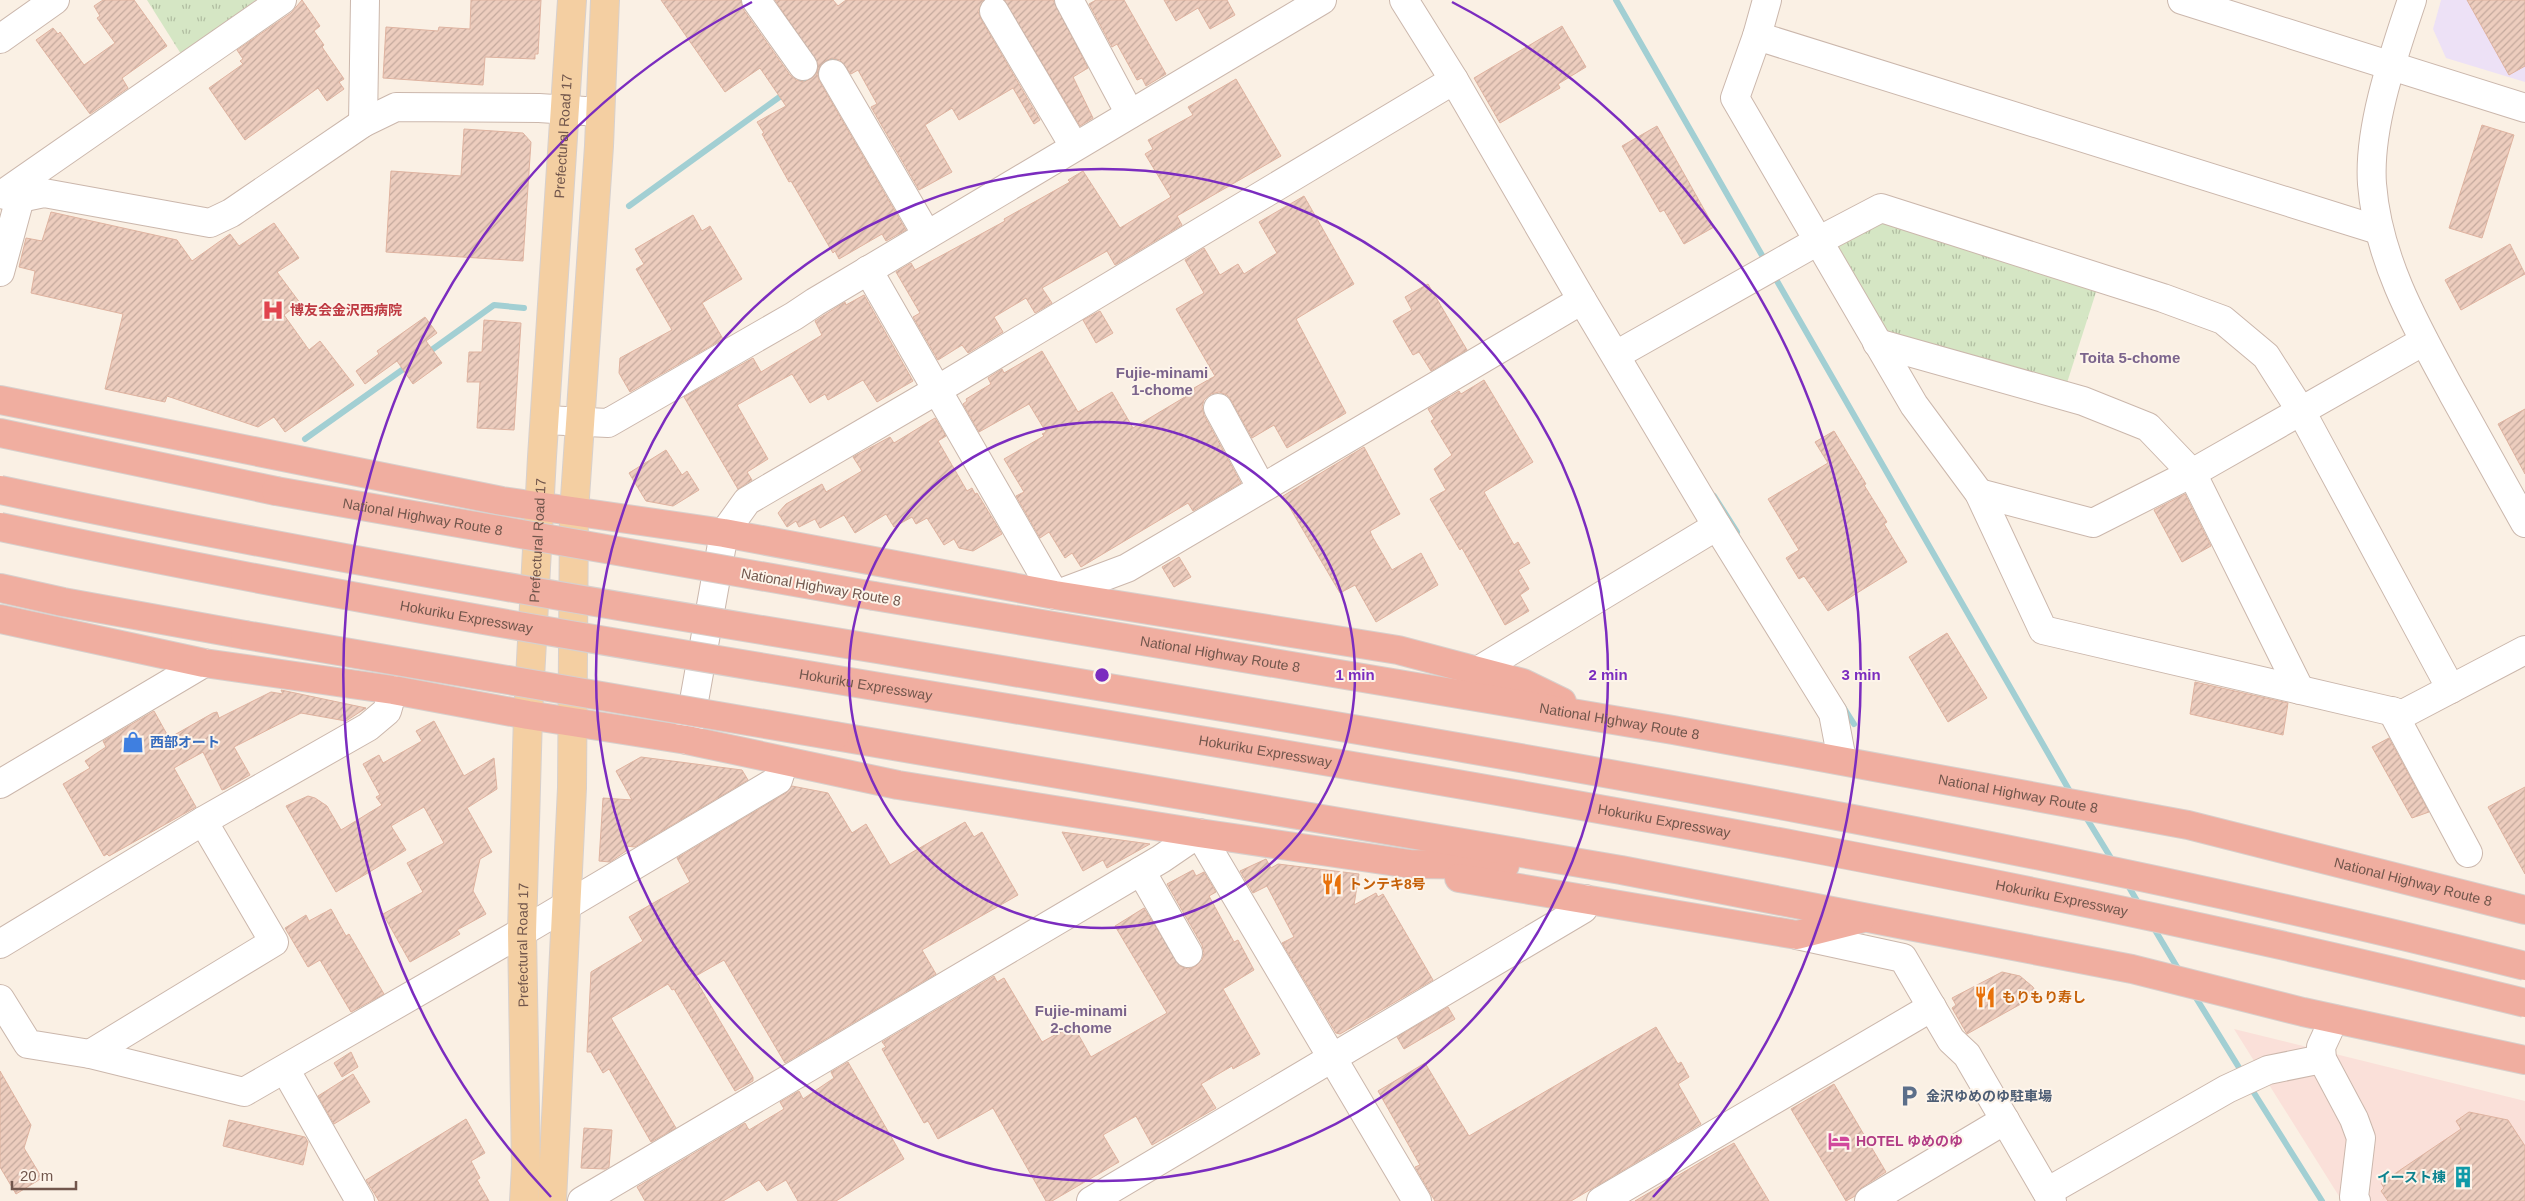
<svg xmlns="http://www.w3.org/2000/svg" width="2525" height="1201" font-family="Helvetica,'Noto Sans JP',sans-serif">
<style>
.commercial{fill:#fae0d9}
.education{fill:#ede1f6}
.park{fill:url(#park-tufts)}
.lines{fill:none;stroke-linecap:round;stroke-linejoin:round}
.stream{stroke:#a2cfd3;stroke-width:6}
.building{fill:url(#building-hatch);stroke:#dfb3a0}
.minor-casing{stroke:#cbb7ac;stroke-width:30}
.major-casing{stroke:#d7d0cd;stroke-width:30}
.highway-casing{stroke:#d7d0cd;stroke-width:30}
.minor{stroke:#fff;stroke-width:28}
.major{stroke:#f4cfa2;stroke-width:28}
.highway{stroke:#f0aea0;stroke-width:28}
.highway-bridge-casing{stroke:#d7d0cd;stroke-width:30;stroke-linecap:butt}
.highway-bridge{stroke:#f0aea0;stroke-width:28}
.ring{fill:none;stroke:#7b2cbf;stroke-width:2.5}
.labels{text-anchor:middle;dominant-baseline:central;stroke-width:4;stroke-linejoin:round;paint-order:stroke}
.street-label{font-size:14px;fill:#71564c;stroke:#fdf4ea}
.health-label{font-size:14px;font-weight:bold;fill:#be3a42;stroke:#fdf4ea;text-anchor:start}
.shop-label{font-size:14px;font-weight:bold;fill:#366cbe;stroke:#fdf4ea;text-anchor:start}
.food-label{font-size:14px;font-weight:bold;fill:#c56008;stroke:#fdf4ea;text-anchor:start}
.service-label{font-size:14px;font-weight:bold;fill:#4e5e75;stroke:#fdf4ea;text-anchor:start}
.hotel-label{font-size:14px;font-weight:bold;fill:#b23c85;stroke:#fdf4ea;text-anchor:start}
.culture-label{font-size:14px;font-weight:bold;fill:#0d838f;stroke:#fdf4ea;text-anchor:end}
.neighbourhood-label{font-size:15px;font-weight:bold;fill:#7b648c;stroke:#fdf4ea}
.centre{fill:#7b2cbf;stroke:#fdf4ea;stroke-width:2.5}
.ring-label{font-size:15px;text-anchor:middle;font-weight:bold;fill:#7b2cbf;stroke:#fdf4ea;stroke-width:4;stroke-linejoin:round;paint-order:stroke}
</style>
<defs>
<pattern id="park-tufts" width="24" height="20" patternUnits="userSpaceOnUse" patternTransform="scale(1.25)"><rect width="24" height="20" fill="#d5e6c4"/><path d="M3 7l-1-3M5 7V3M7 7l1-3M15 17l-1-3M17 17v-4M19 17l1-3" fill="none" stroke="#b1bda1"/></pattern>
<pattern id="building-hatch" width="6" height="6" patternUnits="userSpaceOnUse" patternTransform="scale(1.25)"><rect width="6" height="6" fill="#edcdbe"/><path d="M-1 1l2-2M0 6l6-6M5 7l2-2" fill="none" stroke="#c4a99d"/></pattern>
</defs>
<rect width="100%" height="100%" fill="#faf0e4"/>
<!-- commercial -->
<polygon class="commercial" points="2234,1029 2525,1101 2525,1201 2342,1201"/>
<!-- education -->
<polygon class="education" points="2441,0 2525,0 2525,82 2446,58 2433,29"/>
<!-- park -->
<g class="park">
<polygon points="147,0 256,0 181,54"/>
<polygon points="1880,220 2097,289 2066,386 1879,328 1836,255 1840,244"/>
</g>
<g class="lines">
<!-- stream -->
<g class="stream">
<polyline points="1616,0 1767,264"/>
<polyline points="795,86 840,54"/>
<polyline points="629,206 785,93"/>
<polyline points="1773,274 2072,795"/>
<polyline points="426,354 494,305 524,308"/>
<polyline points="305,439 409,365"/>
<polyline points="1714,496 1737,532"/>
<polyline points="1842,705 1854,724"/>
<polyline points="2084,814 2114,863"/>
<polyline points="2126,882 2140,906"/>
<polyline points="2152,925 2180,972"/>
<polyline points="2193,993 2243,1074"/>
<polyline points="2249,1085 2322,1201"/>
</g>
</g>
<!-- building -->
<g class="building">
<polygon points="103,0 134,0 167,46 122,78 128,88 90,114 36,40 53,28 58,34 60,32 84,65 115,43 97,18 100,16 94,6"/>
<polygon points="302,0 320,26 314,31 324,45 322,47 344,79 339,82 344,89 327,101 318,88 245,140 209,88 243,64 240,61 243,59 237,50 291,13"/>
<polygon points="471,0 541,0 538,54 535,54 535,59 485,57 483,85 383,78 386,27 438,31 439,27 470,29"/>
<polygon points="661,0 741,0 743,9 790,75 796,80 804,82 812,78 817,72 818,64 775,0 833,0 838,6 846,0 984,0 978,11 981,19 1040,120 1034,124 1013,88 959,120 952,108 925,125 952,172 919,190 871,107 877,104 858,70 851,74 840,60 832,58 825,61 820,66 817,74 820,82 906,230 886,241 882,234 839,259 835,251 833,253 791,181 789,182 762,134 764,133 757,122 786,106 760,68 725,92"/>
<polygon points="1004,0 1053,0 1088,68 1073,77 1093,118 1080,126"/>
<polygon points="1096,0 1124,0 1166,74 1146,86 1142,78 1137,80 1117,44 1112,47 1089,4"/>
<polygon points="1164,0 1227,0 1235,15 1210,29 1198,8 1176,21"/>
<polygon points="2467,0 2525,0 2525,66 2509,75"/>
<polygon points="1562,26 1586,67 1558,84 1560,88 1500,123 1474,78"/>
<polygon points="1236,79 1281,156 1177,216 1182,225 1115,265 1107,251 1042,288 1052,303 1035,313 1026,298 994,317 1003,332 968,353 962,345 938,360 913,317 920,313 896,272 911,263 915,270 1005,221 1004,219 1070,182 1068,180 1083,171 1120,228 1171,197 1145,154 1153,149 1148,140 1193,115 1188,107"/>
<polygon points="2482,125 2514,135 2482,238 2449,228"/>
<polygon points="1657,126 1714,227 1684,244 1664,210 1660,212 1622,146"/>
<polygon points="464,129 523,133 531,142 523,261 386,252 391,171 461,176"/>
<polygon points="1304,196 1354,284 1296,319 1346,413 1287,448 1274,425 1252,438 1231,400 1227,395 1219,392 1211,394 1204,400 1202,407 1204,415 1241,483 1193,511 1188,503 1081,567 1072,553 1065,558 1049,532 1040,538 1016,496 1024,492 1004,459 1044,436 1042,434 1046,432 1029,404 979,432 963,404 967,401 966,399 991,384 988,378 1002,369 1004,373 1042,351 1078,412 1112,392 1133,428 1195,391 1194,388 1215,376 1176,309 1204,293 1185,260 1204,248 1220,275 1238,264 1244,274 1277,253 1259,222"/>
<polygon points="51,212 177,240 192,261 230,234 239,246 274,223 299,258 277,272 300,303 284,315 309,350 320,341 354,385 285,432 274,417 258,427 167,396 165,402 105,389 123,314 31,293 35,271 19,267 26,238 42,241"/>
<polygon points="693,215 702,231 710,226 742,279 702,303 723,339 630,392 619,373 620,358 672,330 636,269 644,264 635,249"/>
<polygon points="2510,244 2525,274 2461,310 2445,280"/>
<polygon points="1428,284 1467,350 1431,371 1419,352 1413,355 1393,321 1412,310 1405,297"/>
<polygon points="864,295 913,381 877,402 863,380 828,400 825,394 810,403 792,374 737,405 768,459 747,472 752,480 738,489 684,397 753,358 761,372 822,335 815,321 845,302 846,305"/>
<polygon points="1100,311 1113,333 1096,343 1083,320"/>
<polygon points="425,317 437,333 426,341 442,363 413,384 397,361 365,384 356,371 379,354 377,351"/>
<polygon points="484,320 521,323 514,430 477,428 480,382 467,382 469,352 482,352"/>
<polygon points="1484,380 1533,462 1484,492 1514,545 1518,542 1530,563 1518,570 1529,589 1520,595 1529,611 1505,625 1462,548 1460,550 1430,499 1446,490 1434,469 1452,455 1431,421 1434,419 1428,409 1459,391 1461,394"/>
<polygon points="2525,409 2525,474 2498,424"/>
<polygon points="935,418 946,436 938,441 967,491 972,488 975,494 977,493 1002,534 973,551 959,548 954,539 944,545 927,518 916,524 912,517 894,527 886,514 855,533 844,515 820,528 815,519 799,527 796,521 787,527 778,513 786,504 822,484 826,492 862,471 853,457 890,437 894,443"/>
<polygon points="1834,431 1866,484 1864,485 1887,522 1884,524 1907,562 1828,611 1804,576 1799,579 1786,558 1799,550 1768,499 1828,463 1815,442"/>
<polygon points="1364,447 1400,514 1370,531 1372,536 1392,570 1421,553 1438,585 1376,622 1355,585 1340,593 1283,496"/>
<polygon points="666,450 682,475 687,471 699,490 673,506 646,501 629,473"/>
<polygon points="2185,494 2211,546 2182,562 2154,510"/>
<polygon points="1179,557 1191,577 1174,587 1162,567"/>
<polygon points="1947,633 1987,698 1948,722 1909,657"/>
<polygon points="2195,682 2288,703 2283,735 2190,714"/>
<polygon points="281,690 366,708 346,721 301,713 234,747 250,775 225,789 222,790 203,752 174,768 196,807 109,856 107,854 104,856 63,784 90,768 85,761 106,747 103,741 154,711 169,738 213,713 217,712 219,718 271,692 283,694"/>
<polygon points="434,721 464,776 494,758 497,789 467,808 492,852 480,859 473,891 486,914 457,930 460,934 410,962 383,914 423,892 407,863 444,843 424,807 391,826 406,850 336,892 286,806 308,796 315,798 327,806 341,830 382,805 376,797 380,795 363,764 379,755 383,763 422,741 416,731"/>
<polygon points="2389,738 2429,812 2412,818 2372,747"/>
<polygon points="641,757 742,770 748,780 635,847 626,846 626,851 610,862 599,861 603,798 632,800 616,771"/>
<polygon points="792,786 828,793 852,833 866,824 890,865 965,822 974,837 982,832 1018,895 922,950 936,974 785,1063 724,960 694,977 753,1077 753,1081 735,1091 674,989 672,990 668,984 611,1018 676,1128 651,1142 609,1069 603,1073 591,1052 587,1052 591,972 643,941 629,917 690,882 677,858 786,793"/>
<polygon points="2525,787 2525,874 2488,807"/>
<polygon points="1062,832 1150,844 1107,868 1103,860 1083,871"/>
<polygon points="1266,859 1271,868 1278,864 1359,874 1354,905 1376,893 1378,897 1383,894 1433,980 1340,1034 1336,1033 1282,943 1294,937 1267,886 1253,893 1240,871"/>
<polygon points="1193,870 1196,876 1204,872 1216,892 1209,896 1234,942 1238,940 1254,970 1223,989 1260,1054 1233,1069 1232,1066 1201,1084 1216,1108 1152,1145 1136,1116 1103,1135 1119,1162 1052,1201 1046,1201 993,1108 938,1139 928,1121 924,1123 882,1049 886,1047 882,1042 994,976 997,982 1004,978 1042,1042 1073,1025 1091,1057 1167,1013 1115,926 1144,908 1180,966 1188,969 1196,966 1202,960 1204,953 1202,945 1167,884"/>
<polygon points="331,909 346,936 349,934 384,994 351,1012 320,960 308,967 285,928 306,915 309,921"/>
<polygon points="2002,972 2020,976 2033,987 2037,995 1967,1034 1952,1008 1956,1005 1952,998"/>
<polygon points="1448,1007 1455,1019 1404,1049 1397,1037"/>
<polygon points="1656,1027 1678,1064 1681,1062 1689,1077 1678,1084 1701,1124 1571,1201 1435,1201 1415,1167 1420,1165 1378,1091 1425,1063 1469,1136"/>
<polygon points="351,1052 358,1067 342,1077 334,1063"/>
<polygon points="848,1062 904,1159 836,1201 798,1201 786,1180 767,1191 759,1180 723,1201 645,1201 637,1187 745,1123 749,1130 784,1109 780,1102 799,1091 803,1099 834,1078 831,1072"/>
<polygon points="0,1071 31,1125 24,1148 42,1178 16,1194 0,1167"/>
<polygon points="353,1074 370,1102 334,1124 318,1096"/>
<polygon points="1834,1084 1886,1172 1861,1188 1855,1196 1846,1201 1791,1109"/>
<polygon points="2469,1112 2508,1120 2525,1146 2525,1201 2388,1201 2381,1191 2384,1188 2381,1183 2461,1129 2456,1121"/>
<polygon points="466,1119 485,1153 471,1161 480,1178 477,1180 489,1201 379,1201 366,1180"/>
<polygon points="229,1120 305,1137 308,1142 303,1165 223,1146"/>
<polygon points="584,1128 612,1130 609,1167 605,1169 581,1168"/>
<polygon points="1734,1143 1769,1201 1635,1201 1716,1153"/>
</g>
<g class="lines">
<!-- minor casing -->
<g class="minor-casing">
<g id="minor">
<polyline points="756,0 803,66"/>
<polyline points="1069,0 1130,114"/>
<polyline points="1404,0 1454,80 1582,300 1717,526 1833,713 1842,760"/>
<polyline points="1767,0 1757,36 1735,98 1914,405 1979,493 2043,630 2403,714 2525,650"/>
<polyline points="2182,0 2525,108"/>
<path d="M2412 0C2394 54 2368 127 2372 184 2378 261 2417 328 2453 394 2477 437 2501 480 2525 523"/>
<polyline points="994,11 1074,146"/>
<polyline points="1757,36 2378,230"/>
<polyline points="0,39 55,0"/>
<polyline points="833,74 927,235"/>
<polyline points="363,123 365,0"/>
<polyline points="0,194 20,198 44,193 210,223 231,213 363,123 396,107 539,108 600,112"/>
<polyline points="3,194 282,0"/>
<polyline points="868,270 1055,595 1127,568 1582,300"/>
<polyline points="0,272 20,198"/>
<polyline points="1877,343 2083,401 2148,427 2192,473 2300,690"/>
<polyline points="1616,355 1818,241 1881,208 2163,298 2223,320 2266,356 2301,411 2451,689"/>
<polyline points="1218,408 1261,487"/>
<polyline points="545,420 608,423 794,316 815,302 1322,0"/>
<polyline points="1979,493 2093,523 2192,473 2424,341"/>
<polyline points="1479,670 1717,526"/>
<polyline points="2392,711 2468,853"/>
<polyline points="687,740 724,533 747,501 937,390 1454,80"/>
<polyline points="0,784 204,663"/>
<polyline points="1141,871 1188,953"/>
<polyline points="1797,935 1903,958 1951,1040 1967,1055 2052,1201"/>
<polyline points="0,944 203,821 368,727 387,711 393,690"/>
<polyline points="0,999 28,1044 90,1054 244,1092 522,932 778,780 784,762"/>
<polyline points="2334,1019 2321,1047 2322,1059 2354,1119 2361,1138 2354,1197 2356,1201"/>
<polyline points="90,1054 274,942 203,821"/>
<polyline points="285,1069 360,1201"/>
<polyline points="2047,1192 2227,1089 2268,1070 2322,1059"/>
<polyline points="582,1201 1161,859 1199,833 1417,1201"/>
<polyline points="1091,1201 1583,909 1585,899"/>
<polyline points="1601,1201 1932,1007"/>
<polyline points="1869,1201 2005,1120"/>
</g>
</g>
<!-- major casing -->
<g class="major-casing">
<g id="major">
<path id="s1" d="M524 1201 526 1166 522 932 528 715 542 457 572 0"/>
<polyline points="552,1201 572,788 574,512 599,146 605,0"/>
</g>
</g>
<!-- highway casing -->
<g class="highway-casing">
<g id="highway">
<polyline points="0,400 502,501 724,533 1055,595 1398,650 1523,683 1562,702"/>
<polyline points="0,433 276,491"/>
<polyline points="0,588 63,602 245,635"/>
<path id="s2" d="M874 596 1673 730 2188 825 2525 910"/>
<polyline points="0,619 204,663 393,690 528,715 687,740 898,785 1199,833 1410,864 1505,865"/>
<polyline points="835,736 1621,870 1899,924 2132,969 2303,1012 2525,1060"/>
<polyline points="1459,878 1797,935 1860,919"/>
</g>
</g>
<!-- minor -->
<use href="#minor" class="minor"/>
<!-- major -->
<use href="#major" class="major"/>
<!-- highway -->
<use href="#highway" class="highway"/>
<!-- highway-bridge casing -->
<g class="highway-bridge-casing">
<g id="highway-bridge">
<path d="M0 490C291 552 584 601 877 649 1428 742 1983 829 2525 966"/>
<path id="s3" d="M276 491 874 596"/>
<path id="s4" d="M0 527C354 602 711 659 1068 718 1556 799 2045 883 2525 1003"/>
<polyline points="245,635 835,736"/>
</g>
</g>
<!-- highway-bridge -->
<use href="#highway-bridge" class="highway-bridge"/>
</g>
<!-- distance rings -->
<g class="ring">
<circle cx="1102" cy="675" r="253"/>
<circle cx="1102" cy="675" r="506"/>
<path d="M551 1197A759 759 0 0 1 752 2M1452 2A759 759 0 0 1 1653 1197"/>
</g>
<!-- icons -->
<defs>
<g id="hospital-bare" transform="scale(1.725)"><path d="M-5-5h3v3.5h4V-5h3V5h-3V1.5h-4V5h-3Z" fill="#e0444e" stroke="#fdf4ea" stroke-width="2.5" paint-order="stroke"/></g>
<g id="shop-bare" transform="scale(1.725)"><path d="M-5-2.5h2.3a2.7 3.5 0 0 1 5.4 0H5L5.5 6h-11ZM-1.5-2.5h3a1.5 2.3 0 0 0-3 0Z" fill="#3f7fe0" stroke="#fdf4ea" stroke-width="2.5" paint-order="stroke"/></g>
<g id="restaurant-bare" transform="scale(1.725)"><path d="M-5-6h1v4h1v-4h1v4h1v-4h1v5L-1.5 .5V6h-2V.5L-5-1ZM5-6V6H3V1.5H1.5Q1.5-4 5-6Z" fill="#e8710a" stroke="#fdf4ea" stroke-width="2.5" paint-order="stroke"/></g>
<g id="parking-bare" transform="scale(1.725)"><path d="M-3.5-5.5H1a3.5 3.5 0 0 1 0 7H-1V5.5H-3.5ZM-1-3.4V-.6H.8a1.4 1.4 0 0 0 0-2.8Z" fill="#5c6f8a" stroke="#fdf4ea" stroke-width="2.5" paint-order="stroke"/></g>
<g id="hotel-bare" transform="scale(1.725)"><path d="M-6-4.5h1.5V1H6V5H4.5V3h-9V5H-6ZM-4 0a1.8 1.8 0 1 1 3.6 0ZM.5 0V-2.5h3Q6-2.5 6 0Z" fill="#d1479c" stroke="#fdf4ea" stroke-width="2.5" paint-order="stroke"/></g>
<g id="building-bare" transform="scale(1.725)"><path d="M-4-6H4V6H1V3H-1V6H-4ZM-2.5-4.3h1.7v1.8h-1.7ZM.8-4.3h1.7v1.8H.8ZM-2.5-1h1.7V.8h-1.7ZM.8-1h1.7V.8H.8Z" fill="#0f9aa8" stroke="#fdf4ea" stroke-width="2.5" paint-order="stroke"/></g>
</defs>
<g fill-rule="evenodd">
<use href="#hospital-bare" x="273" y="310"/>
<use href="#shop-bare" x="133" y="742"/>
<use href="#restaurant-bare" x="1332" y="884"/>
<use href="#restaurant-bare" x="1985" y="997"/>
<use href="#parking-bare" x="1909" y="1096"/>
<use href="#hotel-bare" x="1839" y="1141"/>
<use href="#building-bare" x="2463" y="1177"/>
</g>
<g class="labels">
<!-- street labels -->
<g class="street-label">
<text stroke="none"><textPath href="#s1" startOffset="1066">Prefectural Road 17</textPath></text>
<text stroke="none"><textPath href="#s3" startOffset="149">National Highway Route 8</textPath></text>
<text stroke="none"><textPath href="#s1" startOffset="661">Prefectural Road 17</textPath></text>
<text transform="translate(821 587) rotate(10)">National Highway Route 8</text>
<text stroke="none"><textPath href="#s4" startOffset="475">Hokuriku Expressway</textPath></text>
<text stroke="none"><textPath href="#s2" startOffset="351">National Highway Route 8</textPath></text>
<text stroke="none"><textPath href="#s4" startOffset="880">Hokuriku Expressway</textPath></text>
<text stroke="none"><textPath href="#s2" startOffset="756">National Highway Route 8</textPath></text>
<text stroke="none"><textPath href="#s4" startOffset="1285">Hokuriku Expressway</textPath></text>
<text stroke="none"><textPath href="#s2" startOffset="1161">National Highway Route 8</textPath></text>
<text stroke="none"><textPath href="#s4" startOffset="1690">Hokuriku Expressway</textPath></text>
<text stroke="none"><textPath href="#s2" startOffset="1566">National Highway Route 8</textPath></text>
<text stroke="none"><textPath href="#s4" startOffset="2095">Hokuriku Expressway</textPath></text>
<text stroke="none"><textPath href="#s1" startOffset="256">Prefectural Road 17</textPath></text>
</g>
<!-- health labels -->
<g class="health-label">
<text x="290" y="310">博友会金沢西病院</text>
</g>
<!-- shop labels -->
<g class="shop-label">
<text x="150" y="742">西部オート</text>
</g>
<!-- food labels -->
<g class="food-label">
<text x="1348" y="884">トンテキ8号</text>
<text x="2002" y="997">もりもり寿し</text>
</g>
<!-- service labels -->
<g class="service-label">
<text x="1926" y="1096">金沢ゆめのゆ駐車場</text>
</g>
<!-- hotel labels -->
<g class="hotel-label">
<text x="1856" y="1141">HOTEL ゆめのゆ</text>
</g>
<!-- culture labels -->
<g class="culture-label">
<text x="2446" y="1177">イースト棟</text>
</g>
<!-- neighbourhood labels -->
<g class="neighbourhood-label">
<text x="2130" y="357">Toita 5-chome</text>
<text x="1162" y="372">Fujie-minami<tspan x="1162" dy="17">1-chome</tspan></text>
<text x="1081" y="1010">Fujie-minami<tspan x="1081" dy="17">2-chome</tspan></text>
</g>
</g>
<circle cx="1102" cy="675" r="8" class="centre"/>
<g class="ring-label">
<text x="1355" y="680">1 min</text>
<text x="1608" y="680">2 min</text>
<text x="1861" y="680">3 min</text>
</g>
<!-- scale -->
<path d="M12 1181v8h64v-8" fill="none" stroke="#71564c" stroke-width="2.5"/>
<text x="20" y="1181" font-size="15" fill="#71564c" stroke="#fdf4ea" stroke-width="4" paint-order="stroke">20 m</text>
</svg>
